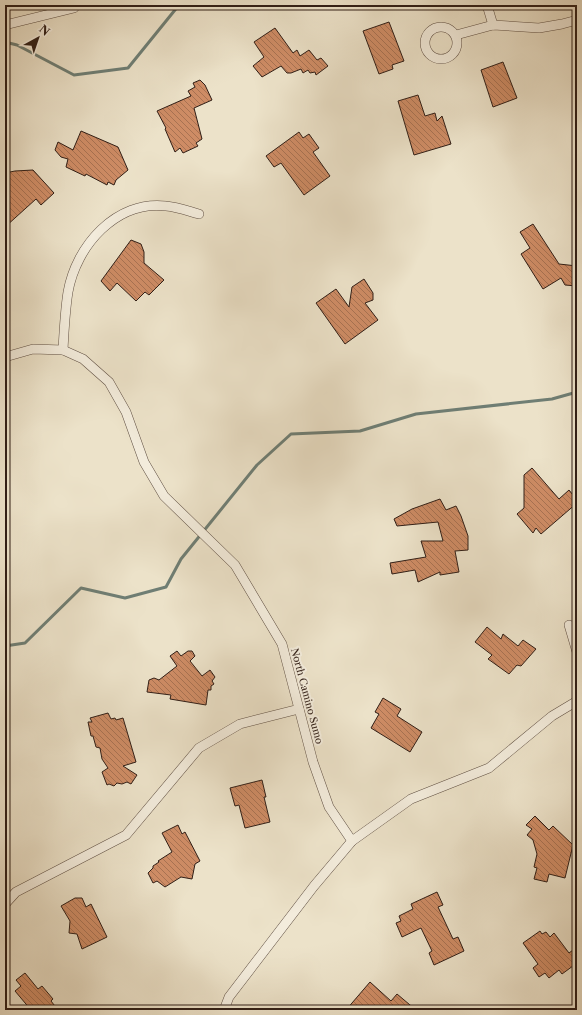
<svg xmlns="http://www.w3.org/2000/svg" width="582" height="1015" font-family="'Libre Caslon Text',serif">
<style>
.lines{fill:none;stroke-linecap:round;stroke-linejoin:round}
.stream{stroke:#6f7e74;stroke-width:3}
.building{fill:url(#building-back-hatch);stroke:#301e16}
.minor-casing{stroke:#5f4f43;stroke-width:10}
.minor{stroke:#f3ecdc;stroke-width:9}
.labels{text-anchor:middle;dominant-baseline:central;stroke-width:4;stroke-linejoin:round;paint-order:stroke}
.street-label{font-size:10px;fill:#301e16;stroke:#f3ecdc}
</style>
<defs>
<pattern id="building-back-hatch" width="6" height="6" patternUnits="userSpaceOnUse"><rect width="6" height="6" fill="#ce8c65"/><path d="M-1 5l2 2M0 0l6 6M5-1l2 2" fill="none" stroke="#a87252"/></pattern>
</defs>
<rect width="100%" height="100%" fill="#ece2c9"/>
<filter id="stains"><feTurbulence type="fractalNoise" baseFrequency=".005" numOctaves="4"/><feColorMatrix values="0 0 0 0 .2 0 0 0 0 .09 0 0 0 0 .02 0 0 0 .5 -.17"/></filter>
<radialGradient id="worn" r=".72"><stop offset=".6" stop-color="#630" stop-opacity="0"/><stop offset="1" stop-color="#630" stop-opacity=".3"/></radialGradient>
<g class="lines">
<!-- stream -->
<g class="stream">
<polyline points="5,42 17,45 74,75 128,68 179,5"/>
<polyline points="5,646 25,643 81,588 125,598 166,587 181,559 257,465 291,434 360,431 416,414 552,399 577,392"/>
</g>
</g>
<!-- building -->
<g class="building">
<polygon points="389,22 404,61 392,65 393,69 379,74 363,31"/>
<polygon points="275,28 293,53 297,50 300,56 309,50 317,60 321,58 328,66 316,75 315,72 310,73 308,70 303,73 301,69 291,73 287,73 281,66 262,77 253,66 264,57 254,42"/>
<polygon points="503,62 517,98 493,107 481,70"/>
<polygon points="200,80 205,85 212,100 194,108 202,139 196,143 198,146 183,153 180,148 175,152 165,129 166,128 157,111 191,96 188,91 195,87 193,83"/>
<polygon points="418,95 425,116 435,113 437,121 442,116 451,144 414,155 398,101"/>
<polygon points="81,131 118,147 128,170 116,180 114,185 108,182 107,185 86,174 85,176 66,167 68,159 61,157 55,150 58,142 73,150"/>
<polygon points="299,132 303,138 309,134 319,148 313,152 330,176 304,195 281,163 274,167 266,156"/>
<polygon points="33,170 54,193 41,205 36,199 5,227 5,173 15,171"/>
<polygon points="533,224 559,264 577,266 577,286 565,285 561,278 543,289 521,254 530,248 520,232"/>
<polygon points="131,240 141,244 144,252 144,263 164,280 149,295 145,292 136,301 117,283 110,291 101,281"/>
<polygon points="364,279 373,293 373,300 365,303 378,320 345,344 316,303 336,289 349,307 352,287"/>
<polygon points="532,468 559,499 569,490 577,500 577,503 541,534 536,528 533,533 517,514 524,508 524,475"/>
<polygon points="440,499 446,510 456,506 461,516 468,536 468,550 455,551 459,572 440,575 440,572 418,582 415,570 392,574 390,563 426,557 421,541 443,541 438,522 397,526 394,519 412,509"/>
<polygon points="487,627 501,639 503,634 518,646 523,640 536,649 521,666 517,665 509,674 488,659 492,655 475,642"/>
<polygon points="177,651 181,656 188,651 192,651 195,656 190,661 202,676 210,670 215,677 212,681 214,684 211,686 211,690 208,690 206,705 170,699 171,695 147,692 149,680 154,678 159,680 177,666 170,656"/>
<polygon points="383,698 401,709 397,716 422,732 410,752 371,728 379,714 375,712"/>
<polygon points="108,713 111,719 115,718 116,720 123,718 136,762 123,766 137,775 131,784 127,782 122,784 117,783 114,786 109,784 107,785 102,772 108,768 102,759 100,748 96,747 93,736 91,736 88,722 92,722 90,718"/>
<polygon points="262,780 266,797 264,797 270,822 245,828 239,805 235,806 230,788"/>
<polygon points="535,816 549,830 553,826 573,845 565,878 549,874 547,882 534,879 537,868 534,867 537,854 533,840 527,835 532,829 526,825"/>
<polygon points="178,825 182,834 185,832 200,861 195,864 192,879 181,877 165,887 157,881 153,883 148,873 153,868 153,866 159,862 158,861 172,852 162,833"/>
<polygon points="437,892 443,905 438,907 453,939 458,937 464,951 434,965 429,953 432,951 421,928 402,937 396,923 401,921 399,916 413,909 411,904"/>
<polygon points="75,898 82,898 86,907 91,904 107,937 82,949 77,934 69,933 70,921 61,906"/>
<polygon points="540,931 542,934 546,932 550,937 554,933 569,953 573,950 577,955 577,963 562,974 559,970 549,978 545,973 539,977 533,968 538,964 523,943"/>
<polygon points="25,973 38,989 42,986 53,999 51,1001 58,1010 31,1010 15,991 21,986 16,980"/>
<polygon points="370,982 391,1001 397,994 416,1010 346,1010"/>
</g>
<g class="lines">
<!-- minor casing -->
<g class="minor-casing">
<g id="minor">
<polyline points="487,5 493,25"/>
<polyline points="5,25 74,8 76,5"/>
<circle cx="441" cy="43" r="16"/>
<polyline points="456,35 493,25 539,28 562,24 577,20"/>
<path d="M63 350C64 331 65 311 68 292 76 246 116 200 166 206 177 207 188 211 199 214"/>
<polyline points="5,357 33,349 63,350 83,359 109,382 126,412 144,462 164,496 235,565 282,644 313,762 329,807 352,841 411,799 489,768 552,716 577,701"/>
<polyline points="569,625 577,652"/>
<polyline points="5,904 16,892 126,835 199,748 240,724 299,709"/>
<polyline points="224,1010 229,997 314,886 352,841"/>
</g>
</g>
<!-- minor -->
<use href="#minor" class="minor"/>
</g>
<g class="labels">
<!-- street labels -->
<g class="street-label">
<text transform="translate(307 696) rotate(75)">North Camino Sumo</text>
</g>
</g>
<!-- margin -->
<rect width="582" height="1015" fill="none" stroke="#ece2c9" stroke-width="20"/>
<rect x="6" y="6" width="570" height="1003" fill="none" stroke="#301e16" stroke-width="2"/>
<rect x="10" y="10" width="562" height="995" fill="none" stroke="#301e16"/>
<!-- north arrow -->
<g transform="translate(38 38) rotate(40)" stroke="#f3ecdc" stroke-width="3" paint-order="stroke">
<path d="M0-3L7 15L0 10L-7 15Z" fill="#301e16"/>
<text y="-6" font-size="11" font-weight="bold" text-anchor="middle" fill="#301e16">N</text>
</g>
<rect width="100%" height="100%" filter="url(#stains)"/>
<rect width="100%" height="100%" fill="url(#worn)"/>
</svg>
